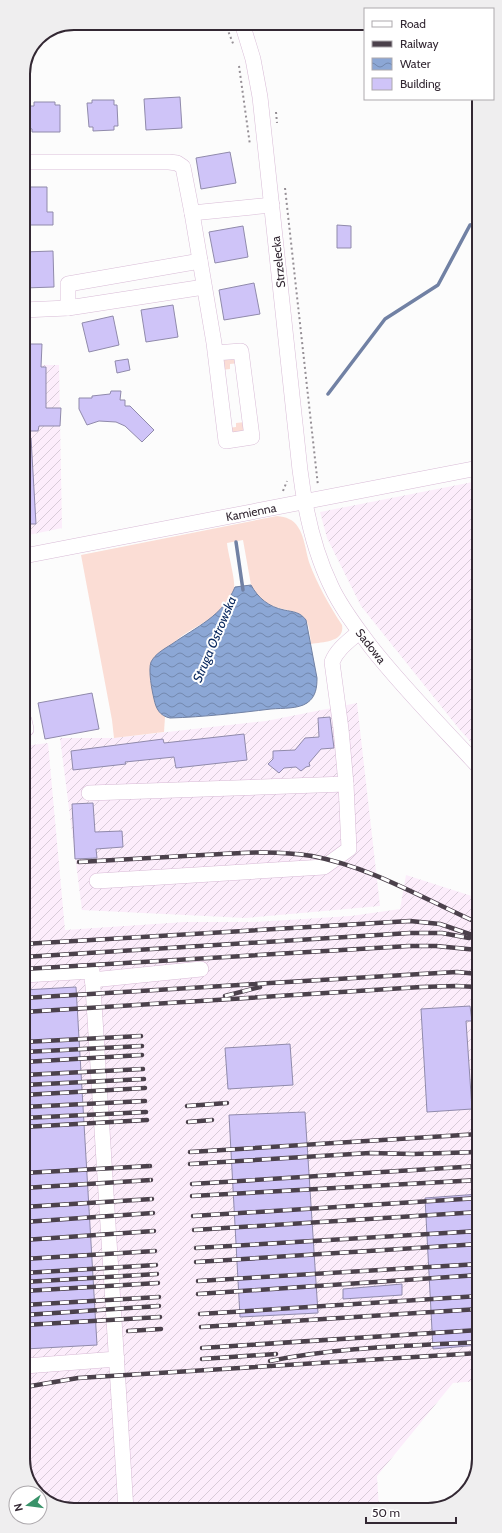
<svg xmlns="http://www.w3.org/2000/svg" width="502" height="1533" font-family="Cabin,sans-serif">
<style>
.industrial{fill:url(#industrial-furrows)}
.grass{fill:#fbddd5}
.water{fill:url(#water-waves);stroke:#7181a4}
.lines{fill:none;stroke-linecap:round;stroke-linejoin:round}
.stream{stroke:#7181a4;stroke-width:3.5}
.building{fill:#cfc4f8;stroke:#908aab}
.minor-casing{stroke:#d8bbd6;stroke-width:16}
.path{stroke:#958f95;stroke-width:2;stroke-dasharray:2 3;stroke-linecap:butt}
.minor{stroke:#fff;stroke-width:15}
.rail-casing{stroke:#4b414b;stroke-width:4.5}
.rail{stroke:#fff;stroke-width:3;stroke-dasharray:9;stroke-linecap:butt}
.labels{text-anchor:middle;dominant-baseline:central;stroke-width:4;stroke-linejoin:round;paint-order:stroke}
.street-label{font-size:12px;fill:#332833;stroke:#fff}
.water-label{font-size:13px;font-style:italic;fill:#0b2a60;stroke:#fff}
.rim{fill:none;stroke:#332833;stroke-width:2}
</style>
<defs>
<pattern id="industrial-furrows" width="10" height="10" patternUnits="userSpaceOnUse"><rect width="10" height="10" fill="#fcedfb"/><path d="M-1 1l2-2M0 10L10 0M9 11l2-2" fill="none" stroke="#d8cbd8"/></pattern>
<pattern id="water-waves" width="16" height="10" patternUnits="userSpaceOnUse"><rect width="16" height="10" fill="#8ca7d5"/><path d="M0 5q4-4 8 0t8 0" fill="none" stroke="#7388ad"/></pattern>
</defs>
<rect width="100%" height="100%" fill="#fcfcfc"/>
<!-- industrial -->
<g class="industrial">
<polygon points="23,365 59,365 62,528 24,536"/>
<polygon points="478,481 478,750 460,730 361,606 327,538 320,512"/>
<polygon points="357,703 380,906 246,918 82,910 60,738 114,738 266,721"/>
<polygon points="48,743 65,930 185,922 256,922 351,916 400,909 406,875 478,898 479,1381 453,1383 377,1476 379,1509 71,1510 41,1497 40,1493 38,1493 25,1472 24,746"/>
</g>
<!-- grass -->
<g class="grass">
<polygon points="232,355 239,363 230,364 230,369 221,370 223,358"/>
<polygon points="245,422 245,431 237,436 228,428 236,427 236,423"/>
<path d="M277 516C286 517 293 519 298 527 304 535 306 552 309 562 317 584 329 605 342 625 345 642 324 642 311 644 310 636 310 627 306 620 301 610 280 610 270 605 261 601 255 592 251 585L243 540 227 543C228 554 236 581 234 589 227 615 197 624 178 639 168 647 159 659 150 669 152 684 151 708 165 717L164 732 114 738 112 720 81 555Z"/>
</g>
<!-- water -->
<path class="water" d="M251 585C258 598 269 607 284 610 294 612 300 612 306 620L317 678C317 687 316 697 307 703 298 709 283 708 271 709 238 713 204 717 170 718 160 716 156 709 154 699 152 691 148 670 151 662 155 654 164 649 172 644 196 627 223 616 235 587Z"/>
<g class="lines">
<!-- stream -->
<g class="stream">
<polyline points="328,394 385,319 438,285 470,225 478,224"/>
<polyline points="236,542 243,590"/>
</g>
</g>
<!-- building -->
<g class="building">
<polygon points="180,97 182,128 146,130 144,99"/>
<polygon points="92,100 114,100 114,105 117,105 118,126 114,126 114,130 93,131 93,127 89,127 87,103 92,103"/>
<polygon points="34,102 55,102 55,105 60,105 60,132 32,132 32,129 29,128 29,106 34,106"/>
<polygon points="230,152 236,183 201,189 196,158"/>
<polygon points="25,187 47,187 47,212 53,212 53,225 23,225 23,188"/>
<polygon points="337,225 351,226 351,248 337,248"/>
<polygon points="243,226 248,257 215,263 209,232"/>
<polygon points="53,251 54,287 24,288 23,252"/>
<polygon points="254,283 260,314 224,320 219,290"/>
<polygon points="173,305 178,337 146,342 141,310"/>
<polygon points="113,316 119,345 89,352 82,323"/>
<polygon points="23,344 42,344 41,367 46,367 46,408 61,408 60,426 39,426 38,431 25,431 25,364 23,364"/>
<polygon points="128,359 130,370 117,373 115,361"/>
<polygon points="111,391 121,391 120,400 125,400 125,406 130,406 154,430 142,442 125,426 116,422 99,421 87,425 79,409 79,398 92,398 92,396 110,394"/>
<polygon points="24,438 31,438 36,524 24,524"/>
<polygon points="92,693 99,729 45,739 38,703"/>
<polygon points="330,717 334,748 321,749 309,763 310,766 306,767 301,771 296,767 284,768 279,773 268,764 273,759 273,751 295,750 305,738 319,737 318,718"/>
<polygon points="244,734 247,760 176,768 174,757 125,762 126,764 73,770 71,751 163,739 164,743"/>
<polygon points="93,803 95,832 122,831 123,847 96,849 97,858 75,859 72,804"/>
<polygon points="76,987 97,1345 25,1349 24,990"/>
<polygon points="470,1006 472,1021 466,1021 472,1109 427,1112 421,1009"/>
<polygon points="290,1044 293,1085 228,1089 225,1048"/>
<polygon points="305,1112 318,1313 240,1317 229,1115"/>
<polygon points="479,1194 479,1345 433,1349 425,1198"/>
<polygon points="402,1284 402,1295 343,1299 343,1289"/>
</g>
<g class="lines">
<!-- minor casing -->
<g class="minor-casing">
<g id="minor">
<path d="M242 23 253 59 260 97 300 470C305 510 313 549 331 586 341 608 357 628 371 647 404 689 442 727 478 766"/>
<polyline points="23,162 169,162 177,163 183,167 192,213 214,343 226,441 252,437 241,351 215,353"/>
<polyline points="192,213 272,205"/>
<polyline points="200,261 68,284 68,308 204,287"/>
<polyline points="23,310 68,308"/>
<polyline points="24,556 478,468"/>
<polyline points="24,720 26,729 24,730"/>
<path d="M89 793 346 784 341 729 332 662C337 649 349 641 359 632"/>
<polyline points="97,881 324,867 349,849 346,784"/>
<polyline points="24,975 92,971 126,1510"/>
<polyline points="92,980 201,969"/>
<polyline points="25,1366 117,1359"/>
</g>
</g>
<!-- path -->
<g class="path">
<polyline points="225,23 234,46"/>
<polyline points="239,66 250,145"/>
<polyline points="276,112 277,123"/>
<polyline points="285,188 318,486"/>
<polyline points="283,491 287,481"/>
</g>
<!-- minor -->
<use href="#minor" class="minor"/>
<!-- rail casing -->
<g class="rail-casing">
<g id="rail">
<path d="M79 862C120 860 162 857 203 855 239 853 276 850 312 856 371 867 424 899 478 923"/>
<polyline points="24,944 410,921 440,924 478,937"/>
<polyline points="24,957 410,933 442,933 469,938"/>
<polyline points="24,969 409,946 436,946 478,950"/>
<polyline points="225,996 260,987"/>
<polyline points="24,998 421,974 457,972 478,974"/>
<polyline points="24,1012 421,987 456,986 478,987"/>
<polyline points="24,1042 141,1036"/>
<polyline points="24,1052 142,1046"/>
<polyline points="24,1062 142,1055"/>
<polyline points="24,1075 143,1069"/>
<polyline points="24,1085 144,1079"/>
<polyline points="24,1095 145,1088"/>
<polyline points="187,1106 227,1103"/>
<polyline points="24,1107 145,1101"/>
<polyline points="24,1118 146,1112"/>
<polyline points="188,1122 212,1120"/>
<polyline points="24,1127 147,1120"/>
<polyline points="190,1152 479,1134"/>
<polyline points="190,1164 370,1153 413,1154 479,1152"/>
<polyline points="24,1173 150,1166"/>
<polyline points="192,1184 479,1166"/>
<polyline points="24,1188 151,1180"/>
<polyline points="192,1196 479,1180"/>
<polyline points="24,1207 152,1199"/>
<polyline points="193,1216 479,1198"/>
<polyline points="24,1222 153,1213"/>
<polyline points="194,1230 479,1212"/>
<polyline points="24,1240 154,1231"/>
<polyline points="196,1248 479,1231"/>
<polyline points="24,1259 155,1251"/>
<polyline points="196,1262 479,1244"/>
<polyline points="24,1273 156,1265"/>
<polyline points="198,1281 479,1264"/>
<polyline points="24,1282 157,1274"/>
<polyline points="24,1291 158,1283"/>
<polyline points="198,1294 479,1275"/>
<polyline points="24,1305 159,1297"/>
<polyline points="200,1314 479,1296"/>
<polyline points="25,1315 159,1306"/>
<polyline points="25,1325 160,1317"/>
<polyline points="201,1327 479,1309"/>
<polyline points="128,1331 161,1329"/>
<polyline points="202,1348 479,1330"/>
<polyline points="202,1359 276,1354"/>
<path d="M270 1361C339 1347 409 1346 479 1342"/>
<polyline points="25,1387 78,1378 479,1353"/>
</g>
</g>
<!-- rail -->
<use href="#rail" class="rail"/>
</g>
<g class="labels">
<!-- street labels -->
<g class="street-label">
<text transform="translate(278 262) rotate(-96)">Strzelecka</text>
<text transform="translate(251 512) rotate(-11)">Kamienna</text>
<text transform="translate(371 646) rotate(52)">Sadowa</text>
</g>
<!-- water labels -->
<g class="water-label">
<text transform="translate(214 639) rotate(-67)">Struga Ostrowska</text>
</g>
</g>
<!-- crop -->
<path d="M0 0H502V1533H0ZM74 30H428A44 44 0 0 1 472 74V1459A44 44 0 0 1 428 1503H74A44 44 0 0 1 30 1459V74A44 44 0 0 1 74 30Z" fill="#efeeef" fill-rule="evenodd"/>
<path class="rim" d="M74 30H428A44 44 0 0 1 472 74V1459A44 44 0 0 1 428 1503H74A44 44 0 0 1 30 1459V74A44 44 0 0 1 74 30Z"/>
<!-- legend -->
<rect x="364" y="8" width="130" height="92" fill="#ffffff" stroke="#ada9ad"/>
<rect x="372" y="21" width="20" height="6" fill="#ffffff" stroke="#ada9ad"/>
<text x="400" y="28" font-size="12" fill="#332833">Road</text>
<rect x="372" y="41" width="20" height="6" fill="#4b414b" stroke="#ada9ad"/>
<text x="400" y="48" font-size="12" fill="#332833">Railway</text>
<rect x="372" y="58" width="20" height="12" fill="url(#water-waves)" stroke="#ada9ad"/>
<text x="400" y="68" font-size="12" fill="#332833">Water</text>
<rect x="372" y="78" width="20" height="12" fill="#cfc4f8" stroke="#ada9ad"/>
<text x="400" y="88" font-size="12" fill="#332833">Building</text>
<!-- north arrow -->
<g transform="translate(28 1505) rotate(256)"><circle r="19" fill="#ffffff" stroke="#ada9ad"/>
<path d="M0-3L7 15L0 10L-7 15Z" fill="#39936a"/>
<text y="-6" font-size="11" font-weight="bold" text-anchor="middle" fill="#332833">N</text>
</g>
<!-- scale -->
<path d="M366 1517v6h90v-6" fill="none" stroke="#332833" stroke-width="2"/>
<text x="372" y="1517" font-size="12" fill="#332833" stroke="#ffffff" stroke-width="3" paint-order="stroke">50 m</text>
</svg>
